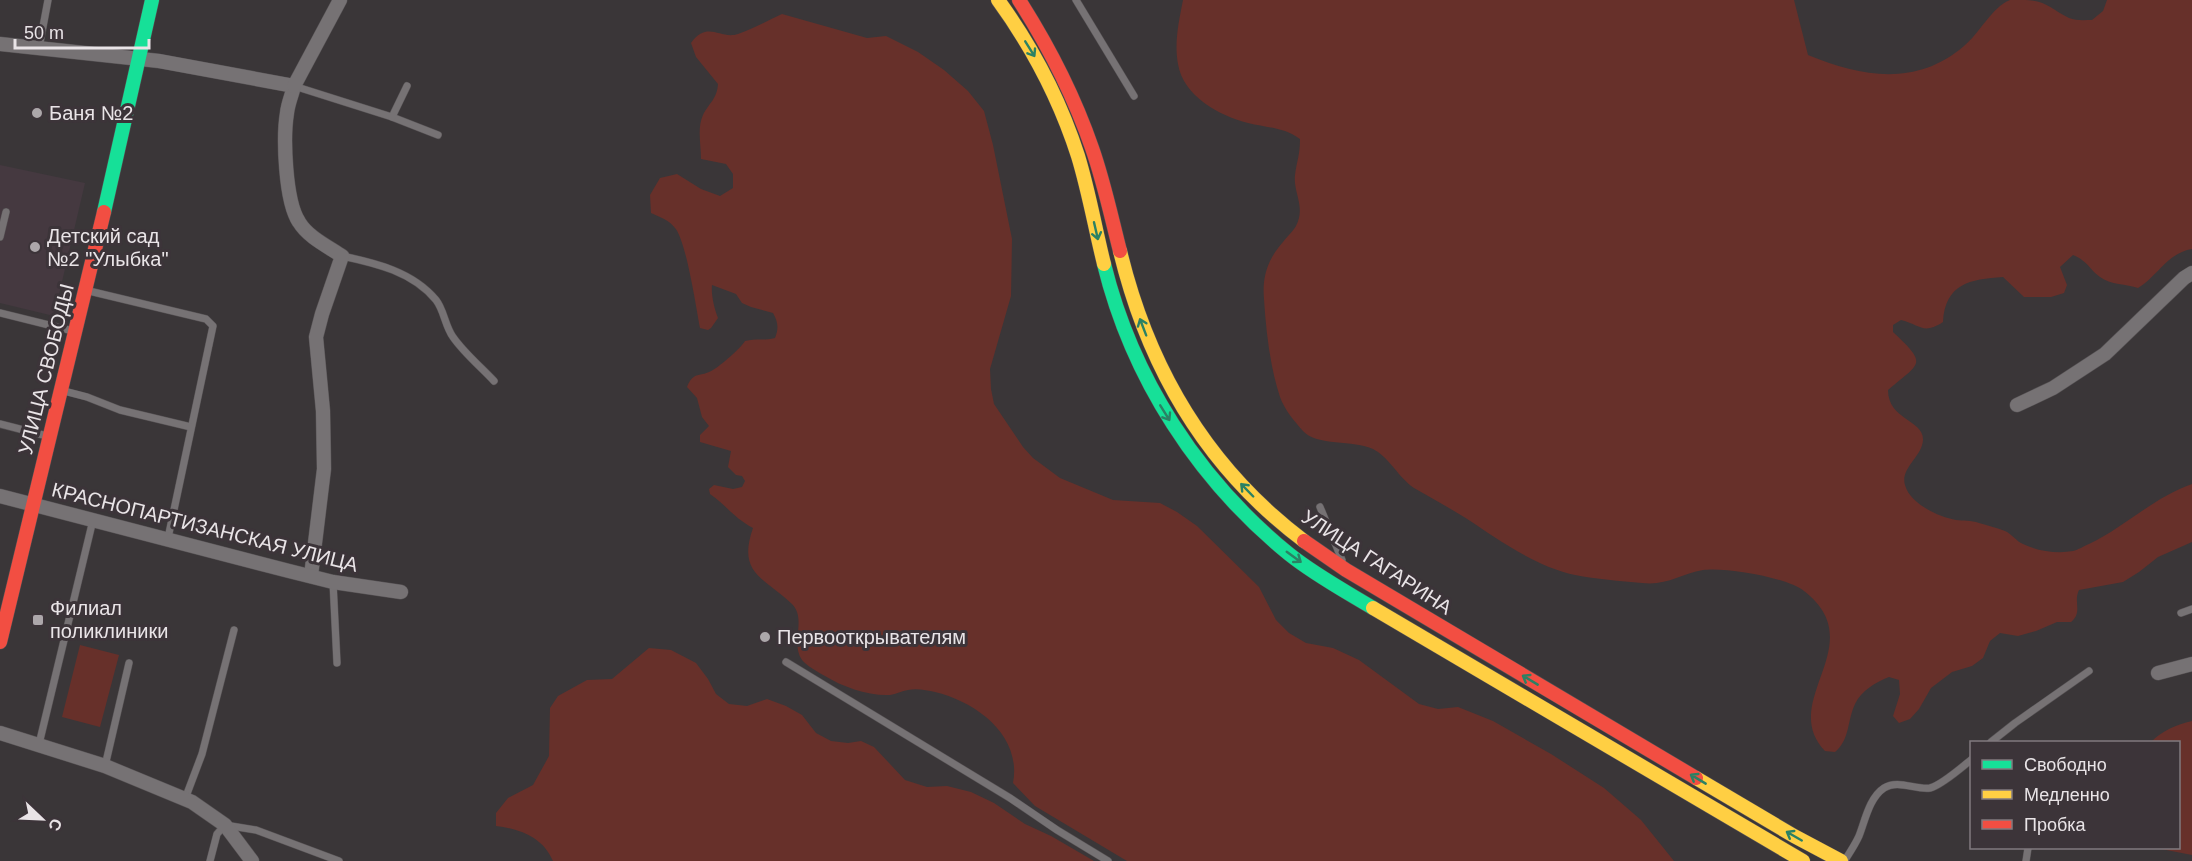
<svg xmlns="http://www.w3.org/2000/svg" width="2192" height="861" font-family="Arial,sans-serif">
<style>
.built{fill:#453940}
.green{fill:#67302a}
.lines{fill:none;stroke-linecap:round;stroke-linejoin:round}
.lane-casing{stroke:#565254;stroke-width:8}
.street-casing{stroke:#565254;stroke-width:15}
.fast-casing{stroke:#565254;stroke-width:15}
.slow-casing{stroke:#565254;stroke-width:15}
.jam-casing{stroke:#565254;stroke-width:15}
.lane{stroke:#767274;stroke-width:7}
.street{stroke:#767274;stroke-width:14}
.fast{stroke:#16e098;stroke-width:14}
.slow{stroke:#ffcf43;stroke-width:14}
.jam{stroke:#f24e42;stroke-width:14}
.oneway{stroke:#2b8164}
.poi-dot{fill:#aca7aa;stroke:#3c3439;stroke-width:2}
.labels{text-anchor:middle;dominant-baseline:central;stroke-width:6;stroke-linejoin:round;paint-order:stroke}
.poi-label{font-size:20px;fill:#e9e4e7;stroke:#3c3439;text-anchor:start}
.street-label{font-size:20px;fill:#e9e4e7;stroke:#3c3439}
</style>
<rect width="100%" height="100%" fill="#3a3638"/>
<!-- built -->
<polygon class="built" points="0,165 85,183 54,316 0,303"/>
<!-- green -->
<g class="green">
<path d="M1183 0H1794L1808 55C1862 77 1916 87 1964 46 1979 34 1992 7 2010 0 2013 0 2020 0 2023 0 2047 0 2050 9 2069 18 2076 21 2085 20 2092 20L2103 11 2107 0H2192V249C2167 253 2158 276 2138 288 2127 284 2110 285 2100 277 2088 268 2089 262 2073 255L2060 267 2067 285 2064 293 2051 297H2024L2003 277C1970 279 1945 284 1943 322 1923 335 1921 325 1901 320L1893 325V332C1928 365 1921 362 1888 390 1888 420 1924 420 1923 440 1922 457 1900 468 1905 485 1910 504 1939 517 1956 520 1963 521 1971 520 1979 523 1987 525 1997 528 2005 531 2012 534 2016 541 2023 544 2037 551 2057 554 2073 551 2078 550 2084 546 2089 544 2125 527 2154 497 2192 484V542L2158 557 2139 572 2123 582 2079 590C2073 602 2083 612 2071 622H2057L2036 631 2018 636 2000 633 1990 641 1983 658 1972 666 1952 672 1931 688 1919 709 1910 719 1899 723 1893 716 1900 694 1899 680 1889 677C1876 682 1861 691 1855 704 1847 721 1850 740 1835 752L1825 751C1777 701 1873 644 1804 591 1786 577 1725 567 1703 570 1681 574 1666 586 1642 583 1620 581 1596 579 1575 575 1534 566 1498 539 1464 517 1448 507 1431 498 1414 488 1399 478 1389 457 1373 449 1354 440 1316 446 1303 431 1295 422 1284 409 1280 397 1270 367 1266 331 1264 299 1262 276 1268 259 1283 242 1287 237 1293 231 1296 226 1306 206 1293 193 1295 175 1297 160 1300 155 1300 139 1283 127 1268 128 1248 123 1220 116 1183 96 1178 64 1174 42 1179 21 1183 0Z"/>
<path d="M782 14 867 38 886 36 918 52 944 70 968 91 984 111 993 145 1012 239 1011 296 990 369 991 389 994 404 1023 447 1033 458 1060 478 1113 500 1160 503 1177 512 1197 526 1259 587 1276 620 1289 633 1306 643 1333 648 1359 660 1419 704 1438 709 1458 707 1493 721 1551 754 1604 788 1641 820 1674 861H1127L1035 806 1013 783C1022 736 977 702 935 692 927 690 916 688 908 690 902 691 896 694 890 695 868 696 843 687 825 676 818 672 807 666 802 660 790 643 807 619 792 604 764 577 737 574 753 528 734 518 727 506 710 494L709 489 714 485 733 489 742 487 745 481 742 476 736 475 728 467 731 451 700 442V435L709 426 702 417 697 398 687 387C694 370 700 378 713 370 720 366 741 348 745 341 756 338 765 341 775 338 779 328 778 322 773 313L751 307 742 303 736 294 712 285C711 294 714 308 718 318L711 328 708 330 700 328C696 307 686 240 675 228 669 220 660 217 651 213L650 195 660 178 677 174 701 189 720 196 733 188V174L726 164 701 159C701 145 697 128 703 115 709 103 717 99 718 84L696 57 691 43C708 20 720 40 738 34 753 29 767 21 782 14Z"/>
<polygon points="80,645 119,655 100,727 62,717"/>
<path d="M649 648 671 650 696 663 708 679 716 694 729 704 747 706 767 699 786 706 802 715 816 733 831 741 848 743 861 741 874 747 905 780 927 787 947 786 971 792 994 803 1025 824 1051 836 1094 861H553C543 837 520 829 496 826V813L508 798 533 785 549 756 550 708 558 696 587 680 612 679Z"/>
<path d="M2192 721V855L2156 848H2178V742H2151C2163 730 2176 725 2192 721Z"/>
</g>
<g class="lines">
<!-- lane casing -->
<g class="lane-casing">
<g id="lane">
<polyline points="1076,0 1134,96"/>
<polyline points="39,48 48,0"/>
<polyline points="294,86 392,117 438,135"/>
<polyline points="392,117 407,86"/>
<polyline points="0,237 6,212"/>
<path d="M342 256C376 263 413 272 436 300 444 310 445 326 453 337 464 353 481 367 494 381"/>
<polyline points="89,291 206,319 213,326 168,538"/>
<polyline points="0,313 73,331"/>
<polyline points="64,391 87,397 120,410 191,427"/>
<polyline points="0,424 47,436"/>
<polyline points="1320,507 1342,560"/>
<polyline points="333,582 337,663"/>
<polyline points="2181,613 2192,609"/>
<polyline points="786,662 1010,798 1057,830 1108,861"/>
<polyline points="1991,742 2015,723 2089,671"/>
<polyline points="39,744 93,520"/>
<polyline points="105,766 129,663"/>
<polyline points="185,799 202,754 234,630"/>
<path d="M1845 860C1850 852 1855 845 1859 836 1865 821 1869 798 1884 788 1898 779 1915 790 1930 788 1942 785 1962 767 1972 759"/>
<polyline points="210,861 217,834 225,825 256,830 339,861"/>
<polyline points="2026,861 2028,848"/>
</g>
</g>
<!-- street casing -->
<g class="street-casing">
<g id="street">
<path d="M0 44 159 61 294 86C292 95 288 103 287 113 283 137 285 201 299 222 308 237 327 246 342 256L322 314 316 337 323 411 324 469 311 576"/>
<polyline points="294,86 340,0"/>
<polyline points="2017,405 2053,388 2105,354 2184,278 2192,273"/>
<polyline points="0,496 289,571 333,582 401,592"/>
<polyline points="2158,673 2192,664"/>
<polyline points="0,733 105,766 192,802 225,825 252,861"/>
</g>
</g>
<!-- fast casing -->
<g class="fast-casing">
<g id="fast">
<polyline points="104,212 152,0"/>
<path d="M1104 264C1132 378 1198 480 1289 554 1315 575 1345 591 1373 608"/>
</g>
</g>
<!-- slow casing -->
<g class="slow-casing">
<g id="slow">
<path d="M998 0C1033 48 1060 100 1078 156 1089 192 1095 228 1104 264"/>
<path d="M1120 251C1148 367 1207 468 1304 541"/>
<polyline points="1373,608 1803,861"/>
<polyline points="1696,778 1794,836 1841,861"/>
</g>
</g>
<!-- jam casing -->
<g class="jam-casing">
<g id="jam">
<path d="M1019 0C1049 47 1074 96 1092 148 1104 182 1111 216 1120 251"/>
<polyline points="1304,541 1346,570 1696,778"/>
<polyline points="0,642 104,212"/>
</g>
</g>
<!-- lane -->
<use href="#lane" class="lane"/>
<!-- street -->
<use href="#street" class="street"/>
<!-- fast -->
<use href="#fast" class="fast"/>
<!-- slow -->
<use href="#slow" class="slow"/>
<!-- jam -->
<use href="#jam" class="jam"/>
</g>
<!-- one-way arrows -->
<defs><path id="oneway-shaft" d="M-6 0H5M1.5-3L5.5 0L1.5 3" fill="none" stroke-width="1.6" stroke-linecap="round" stroke-linejoin="round" transform="scale(1.5)"/></defs>
<g class="oneway">
<use href="#oneway-shaft" transform="translate(1030 49) rotate(58)"/>
<use href="#oneway-shaft" transform="translate(1096 231) rotate(77)"/>
<use href="#oneway-shaft" transform="translate(1143 327) rotate(-111)"/>
<use href="#oneway-shaft" transform="translate(1165 413) rotate(58)"/>
<use href="#oneway-shaft" transform="translate(1247 490) rotate(-134)"/>
<use href="#oneway-shaft" transform="translate(1294 557) rotate(36)"/>
<use href="#oneway-shaft" transform="translate(1530 680) rotate(-149)"/>
<use href="#oneway-shaft" transform="translate(1698 779) rotate(-149)"/>
<use href="#oneway-shaft" transform="translate(1794 836) rotate(-150)"/>
</g>
<!-- markers -->
<g class="poi-dot">
<circle cx="37" cy="113" r="6"/>
<circle cx="35" cy="247" r="6"/>
<rect x="32" y="614" width="12" height="12" rx="3"/>
<circle cx="765" cy="637" r="6"/>
</g>
<g class="labels">
<!-- poi labels -->
<g class="poi-label">
<text x="49" y="113">Баня №2</text>
<text x="47" y="236">Детский сад<tspan x="47" dy="23">№2 "Улыбка"</tspan></text>
<text x="50" y="608">Филиал<tspan x="50" dy="23">поликлиники</tspan></text>
<text x="777" y="637">Первооткрывателям</text>
</g>
<!-- street labels -->
<g class="street-label">
<text transform="translate(46 369) rotate(-76)">УЛИЦА СВОБОДЫ</text>
<text transform="translate(205 527) rotate(14)">КРАСНОПАРТИЗАНСКАЯ УЛИЦА</text>
<text transform="translate(1377 562) rotate(33)">УЛИЦА ГАГАРИНА</text>
</g>
</g>
<!-- legend -->
<rect x="1970" y="741" width="210" height="108" fill="#3c3439" stroke="#817a7f" stroke-width="1.5"/>
<rect x="1982" y="760" width="30" height="9" fill="#16e098" stroke="#817a7f" stroke-width="1.5"/>
<text x="2024" y="771" font-size="18" fill="#e9e4e7">Свободно</text>
<rect x="1982" y="790" width="30" height="9" fill="#ffcf43" stroke="#817a7f" stroke-width="1.5"/>
<text x="2024" y="801" font-size="18" fill="#e9e4e7">Медленно</text>
<rect x="1982" y="820" width="30" height="9" fill="#f24e42" stroke="#817a7f" stroke-width="1.5"/>
<text x="2024" y="831" font-size="18" fill="#e9e4e7">Пробка</text>
<!-- north arrow -->
<g transform="translate(42 819) rotate(113)" stroke="#3c3439" stroke-width="4.5" paint-order="stroke">
<path d="M0-4.5L10 22L0 15L-10 22Z" fill="#e9e4e7"/>
<text y="-9" font-size="16" font-weight="bold" text-anchor="middle" fill="#e9e4e7">С</text>
</g>
<!-- scale -->
<path d="M15 39v9h134v-9" fill="none" stroke="#e9e4e7" stroke-width="3"/>
<text x="24" y="39" font-size="18" fill="#e9e4e7" stroke="#3c3439" stroke-width="4.5" paint-order="stroke">50 m</text>
</svg>
